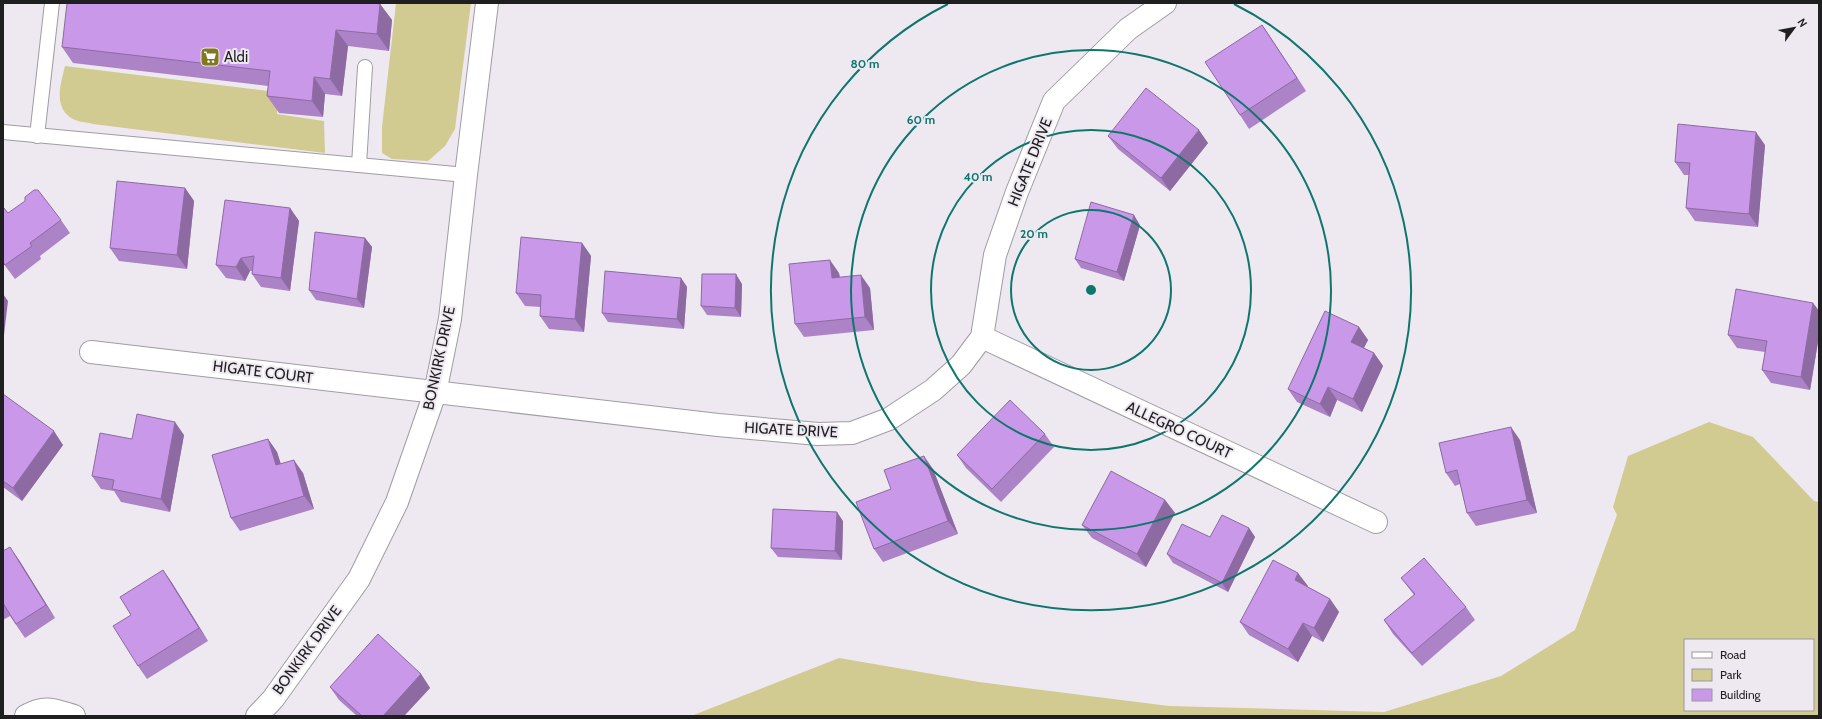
<svg xmlns="http://www.w3.org/2000/svg" width="1822" height="719" font-family="Cabin,sans-serif">
<style>
.green{fill:#d1cb91;fill-rule:evenodd}
.lines{fill:none;stroke-linecap:round;stroke-linejoin:round}
.lane-casing{stroke:#a09ca3;stroke-width:16}
.street-casing{stroke:#a09ca3;stroke-width:24}
.lane{stroke:#fff;stroke-width:14}
.street{stroke:#fff;stroke-width:22}
.wall{fill:#ad83c8}
.shaded-wall{fill:#8d6aa2}
.building{fill:#c998e8;stroke:#8d6aa2}
.ring{fill:none;stroke:#0f766e;stroke-width:2}
.labels{text-anchor:middle;dominant-baseline:central;stroke-width:4;stroke-linejoin:round;paint-order:stroke}
.poi-label{font-size:15px;fill:#1f1e20;stroke:#eee9f1;text-anchor:start}
.street-label{font-size:15px;fill:#1f1e20;stroke:#eee9f1}
.centre{fill:#0f766e;stroke:#eee9f1;stroke-width:2}
.ring-label{font-size:12px;text-anchor:middle;font-weight:bold;fill:#0f766e;stroke:#eee9f1;stroke-width:4;stroke-linejoin:round;paint-order:stroke}
</style>
<rect width="100%" height="100%" fill="#eee9f1"/>
<!-- green -->
<g class="green">
<polygon points="396,3 471,3 455,129 445,146 428,161 392,159 382,153 382,127"/>
<path d="M65 66 277 92V114L324 121 325 153 93 124C86 122 77 122 71 118 53 106 61 83 65 66Z"/>
<path d="M1709 422 1753 437 1814 501 1819 502V716H691L839 658 979 682 1169 706 1384 712 1501 676 1575 630 1617 515 1613 507 1628 456ZM1685 640H1813V710H1685Z"/>
</g>
<g class="lines">
<!-- lane casing -->
<g class="lane-casing">
<g id="lane">
<polyline points="3,132 466,175"/>
<polyline points="37,136 52,3"/>
<polyline points="359,165 365,67"/>
</g>
</g>
<!-- street casing -->
<g class="street-casing">
<g id="street">
<polyline points="982,337 1376,522"/>
<polyline points="91,352 718,425 818,434 852,433 889,419 933,390 961,365 982,337 995,255 1017,192 1054,101 1128,29 1165,3"/>
<path d="M26 716C45 705 54 710 74 716"/>
<polyline points="257,716 273,699 359,579 397,502 435,393 450,319 466,175 487,3"/>
</g>
</g>
<!-- lane -->
<use href="#lane" class="lane"/>
<!-- street -->
<use href="#street" class="street"/>
</g>
<!-- wall -->
<g class="wall">
<polygon points="380,4 392,20 389,51 348,46 342,96 325,94 323,117 279,113 267,96 268,86 73,63 62,47"/>
<polygon points="1262,25 1306,91 1249,129 1240,115"/>
<polygon points="1108,136 1208,143 1170,191 1118,149"/>
<polygon points="1765,145 1758,227 1695,221 1686,208 1689,175 1684,175 1675,162"/>
<polygon points="185,188 194,201 187,269 119,261 110,248"/>
<polygon points="3,207 8,213 61,220 70,233 40,256 41,259 15,279 3,263"/>
<polygon points="290,208 299,221 290,291 261,287 252,274 252,271 250,271 245,281 226,278 216,265"/>
<polygon points="1140,225 1124,281 1081,268 1075,259"/>
<polygon points="365,238 372,247 364,308 316,300 309,290"/>
<polygon points="582,243 591,256 584,332 549,329 540,316 541,307 525,306 516,293"/>
<polygon points="839,273 840,277 870,288 874,330 804,337 795,324"/>
<polygon points="681,278 687,287 684,329 608,322 602,313"/>
<polygon points="742,284 741,317 707,315 701,306"/>
<polygon points="1813,303 1819,311 1819,336 1810,390 1771,383 1762,370 1765,352 1737,348 1728,335"/>
<polygon points="1359,327 1368,340 1364,348 1374,353 1383,366 1362,412 1337,400 1330,417 1297,402 1288,389"/>
<polygon points="3,394 63,445 22,501 3,487"/>
<polygon points="1045,434 1054,447 1001,502 966,468 957,455"/>
<polygon points="184,435 170,512 121,502 114,491 101,489 92,476 132,439"/>
<polygon points="268,439 277,452 281,464 303,473 314,509 240,531 231,518"/>
<polygon points="1520,440 1537,513 1476,526 1467,513 1460,484 1455,486 1446,473"/>
<polygon points="933,469 958,534 883,562 874,549 891,489"/>
<polygon points="1165,500 1175,513 1146,567 1092,538 1082,525"/>
<polygon points="843,521 842,560 778,557 771,548"/>
<polygon points="1249,528 1255,537 1228,592 1173,563 1167,554 1210,537"/>
<polygon points="3,551 19,560 55,618 25,638 10,616 3,620"/>
<polygon points="163,570 172,583 208,641 147,679 138,666 131,615"/>
<polygon points="1401,578 1466,607 1475,620 1422,666 1393,634 1384,620 1414,595"/>
<polygon points="1308,586 1307,587 1330,599 1339,612 1323,642 1312,636 1298,662 1249,635 1240,622"/>
<polygon points="421,674 430,688 404,716 357,716 339,700 330,687"/>
</g>
<!-- shaded-wall -->
<g class="shaded-wall">
<polygon points="380,4 392,20 389,51 377,34"/>
<polygon points="1262,25 1271,38 1306,91 1297,78"/>
<polygon points="336,30 348,46 342,96 330,79"/>
<polygon points="314,77 325,94 323,117 312,101"/>
<polygon points="1199,130 1208,143 1170,191 1161,178"/>
<polygon points="1756,132 1765,145 1758,227 1749,214"/>
<polygon points="185,188 194,201 187,269 177,255"/>
<polygon points="290,208 299,221 290,291 281,278"/>
<polygon points="1134,215 1140,225 1124,281 1117,272"/>
<polygon points="365,238 372,247 364,308 357,299"/>
<polygon points="582,243 591,256 584,332 575,319"/>
<polygon points="241,258 250,271 245,281 236,267"/>
<polygon points="830,260 839,273 841,291 832,278"/>
<polygon points="736,274 742,284 741,317 735,308"/>
<polygon points="861,275 870,288 874,330 865,317"/>
<polygon points="681,278 687,287 684,329 677,319"/>
<polygon points="3,294 8,301 4,335 3,334"/>
<polygon points="1813,303 1819,311 1819,336 1810,390 1801,377"/>
<polygon points="1359,327 1368,340 1360,355 1351,342"/>
<polygon points="1374,353 1383,366 1362,412 1353,399"/>
<polygon points="1328,387 1337,400 1330,417 1320,404"/>
<polygon points="175,422 184,435 170,512 161,499"/>
<polygon points="1511,427 1520,440 1537,513 1527,500"/>
<polygon points="54,431 63,445 22,501 13,488"/>
<polygon points="268,439 277,452 285,478 276,465"/>
<polygon points="924,456 933,469 958,534 948,521"/>
<polygon points="294,460 303,473 314,509 304,496"/>
<polygon points="1165,500 1175,513 1146,567 1137,554"/>
<polygon points="837,512 843,521 842,560 835,551"/>
<polygon points="1249,528 1255,537 1228,592 1222,583"/>
<polygon points="10,547 19,560 55,618 46,605"/>
<polygon points="163,570 172,583 208,641 199,628"/>
<polygon points="1298,573 1308,586 1304,593 1295,580"/>
<polygon points="1330,599 1339,612 1323,642 1314,628"/>
<polygon points="1303,623 1312,636 1298,662 1288,649"/>
<polygon points="421,674 430,688 404,716 383,716"/>
</g>
<!-- building -->
<g class="building">
<polygon points="67,3 373,3 380,4 377,34 336,30 330,79 314,77 312,101 267,96 270,71 62,47"/>
<polygon points="1262,25 1297,78 1240,115 1205,62"/>
<polygon points="1146,88 1199,130 1161,178 1108,136"/>
<polygon points="1678,124 1756,132 1749,214 1686,208 1690,163 1675,162"/>
<polygon points="117,181 185,188 177,255 110,248"/>
<polygon points="34,190 38,190 61,220 30,243 32,246 5,265 3,262 3,207 8,213 25,201 25,197"/>
<polygon points="225,200 290,208 281,278 252,274 254,256 241,258 236,267 216,265"/>
<polygon points="1091,202 1134,215 1117,272 1075,259"/>
<polygon points="315,232 365,238 357,299 309,290"/>
<polygon points="521,237 582,243 575,319 540,316 541,295 516,293"/>
<polygon points="830,260 832,278 861,275 865,317 795,324 789,264"/>
<polygon points="605,271 681,278 677,319 602,313"/>
<polygon points="702,274 736,274 735,308 701,306"/>
<polygon points="1736,289 1813,303 1801,377 1762,370 1767,341 1728,335"/>
<polygon points="1325,311 1359,327 1351,342 1374,353 1353,399 1328,387 1320,404 1288,389"/>
<polygon points="3,394 54,431 13,488 3,481"/>
<polygon points="1010,400 1045,434 992,489 957,455"/>
<polygon points="137,414 175,422 161,499 112,489 114,480 92,476 100,433 132,439"/>
<polygon points="1511,427 1527,500 1467,513 1457,470 1446,473 1439,443"/>
<polygon points="268,439 276,465 294,460 304,496 231,518 212,455"/>
<polygon points="924,456 948,521 874,549 856,502 891,489 884,470"/>
<polygon points="1111,471 1165,500 1137,554 1082,525"/>
<polygon points="773,509 837,512 835,551 771,548"/>
<polygon points="1222,515 1249,528 1222,583 1167,554 1182,524 1210,537"/>
<polygon points="10,547 46,605 16,624 3,603 3,551"/>
<polygon points="1424,558 1466,607 1412,653 1384,620 1415,594 1401,578"/>
<polygon points="1273,560 1298,573 1295,580 1330,599 1314,628 1303,623 1288,649 1240,622"/>
<polygon points="163,570 199,628 138,666 113,626 131,615 120,597"/>
<polygon points="378,634 421,674 383,716 362,716 330,687"/>
</g>
<!-- distance rings -->
<g class="ring">
<circle cx="1091" cy="290" r="80"/>
<circle cx="1091" cy="290" r="160"/>
<circle cx="1091" cy="290" r="240"/>
<path d="M1234 4A320 320 0 1 1 948 4"/>
</g>
<!-- icons -->
<defs>
<g id="supermarket-square" transform="scale(1)"><rect x="-9" y="-9" width="18" height="18" rx="4" fill="#82791d" stroke="#eee9f1"/><path d="M-6-5.5h2.5l.6 2H6L4.5 2H-2.5L-4.4-4H-6ZM-1.5 3.2a1.3 1.3 0 1 0 .1 0ZM3 3.2a1.3 1.3 0 1 0 .1 0Z" fill="#fff"/></g>
</defs>
<g fill-rule="evenodd">
<use href="#supermarket-square" x="210" y="57"/>
</g>
<g class="labels">
<!-- poi labels -->
<g class="poi-label">
<text x="224" y="57">Aldi</text>
</g>
<!-- street labels -->
<g class="street-label">
<text transform="translate(1030 162) rotate(-68)">HIGATE DRIVE</text>
<text transform="translate(439 358) rotate(-78)">BONKIRK DRIVE</text>
<text transform="translate(263 372) rotate(7)">HIGATE COURT</text>
<text transform="translate(791 430) rotate(3)">HIGATE DRIVE</text>
<text transform="translate(1179 430) rotate(25)">ALLEGRO COURT</text>
<text transform="translate(307 650) rotate(-54)">BONKIRK DRIVE</text>
</g>
</g>
<circle cx="1091" cy="290" r="6" class="centre"/>
<g class="ring-label">
<text x="865" y="68">80 m</text>
<text x="921" y="124">60 m</text>
<text x="978" y="181">40 m</text>
<text x="1034" y="238">20 m</text>
</g>
<!-- border -->
<rect width="1822" height="719" fill="none" stroke="#1f1e20" stroke-width="8"/>
<!-- legend -->
<rect x="1684" y="639" width="130" height="72" fill="#eee9f1" stroke="#9b989d"/>
<rect x="1692" y="652" width="20" height="6" fill="#ffffff" stroke="#9b989d"/>
<text x="1720" y="659" font-size="12" fill="#1f1e20">Road</text>
<rect x="1692" y="669" width="20" height="12" fill="#d1cb91" stroke="#9b989d"/>
<text x="1720" y="679" font-size="12" fill="#1f1e20">Park</text>
<rect x="1692" y="689" width="20" height="12" fill="#c998e8" stroke="#9b989d"/>
<text x="1720" y="699" font-size="12" fill="#1f1e20">Building</text>
<!-- north arrow -->
<g transform="translate(1794 28) rotate(58)" stroke="#eee9f1" stroke-width="3" paint-order="stroke">
<path d="M0-3L7 15L0 10L-7 15Z" fill="#1f1e20"/>
<text y="-6" font-size="11" font-weight="bold" text-anchor="middle" fill="#1f1e20">N</text>
</g>
</svg>
